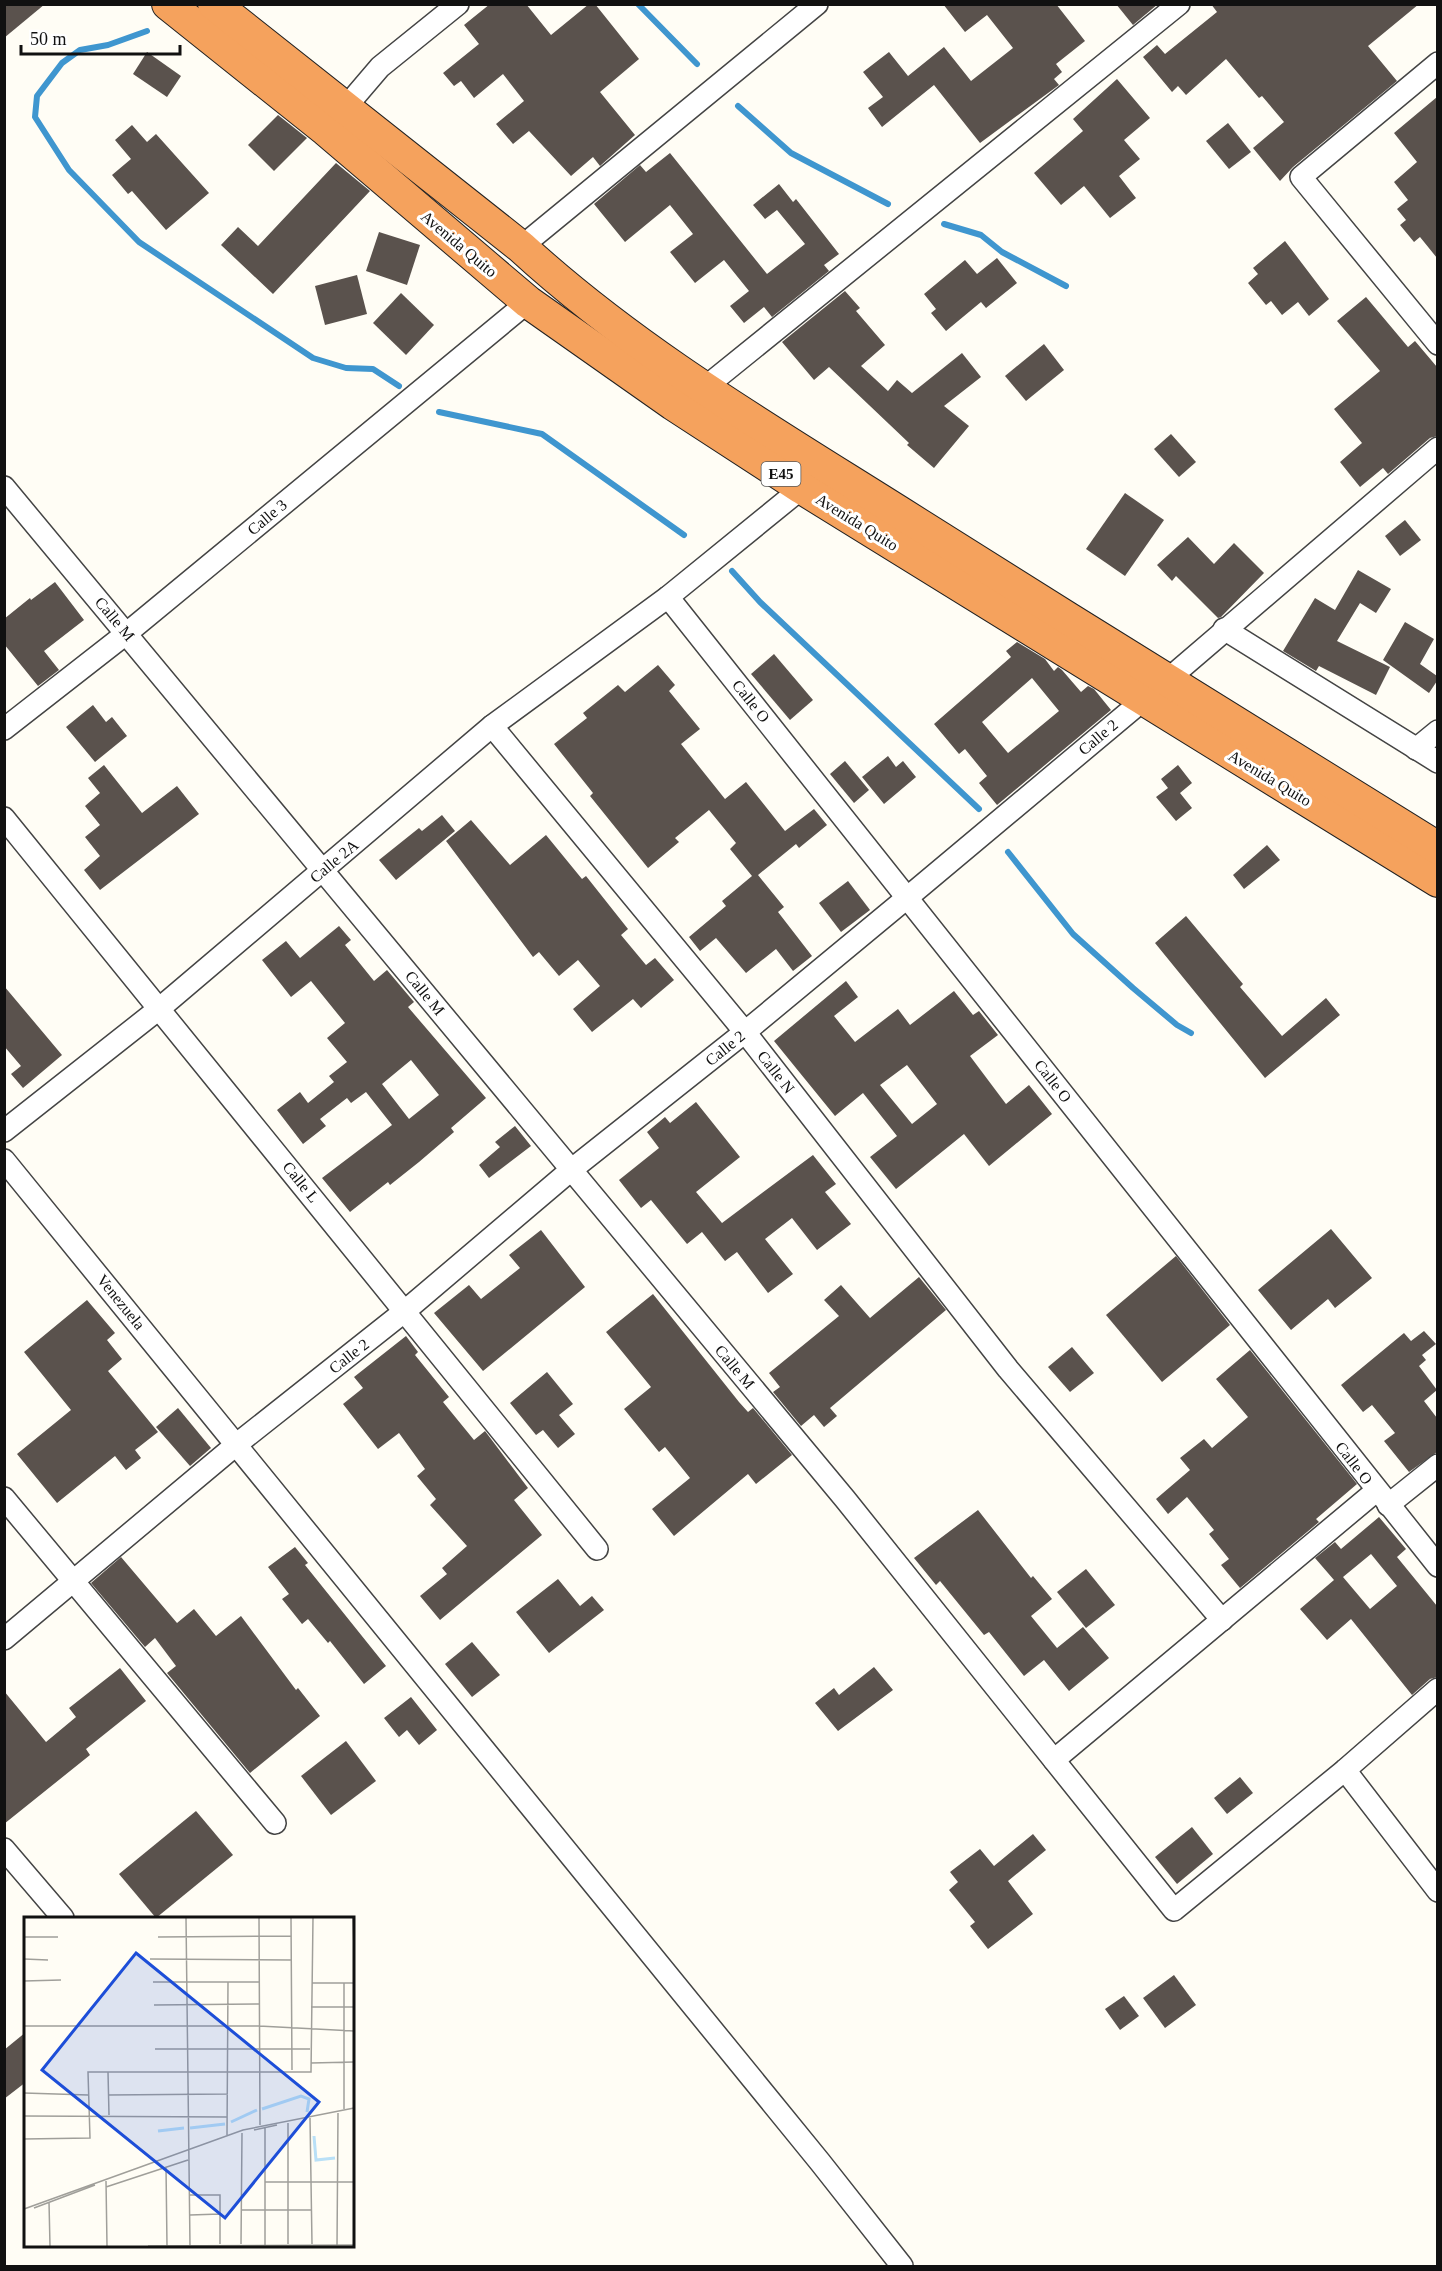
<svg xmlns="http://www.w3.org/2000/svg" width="1442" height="2271" font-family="'Times New Roman',serif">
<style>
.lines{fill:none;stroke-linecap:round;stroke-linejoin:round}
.stream{stroke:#3f96cf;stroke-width:6}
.building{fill:#5a524d;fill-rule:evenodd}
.minor-casing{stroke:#444;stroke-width:24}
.highway-casing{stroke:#222;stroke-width:34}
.minor{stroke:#fff;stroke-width:21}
.highway{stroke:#f5a25d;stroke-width:32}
.labels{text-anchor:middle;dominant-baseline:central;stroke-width:6;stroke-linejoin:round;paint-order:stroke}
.shield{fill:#fff;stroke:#585858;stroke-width:1.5}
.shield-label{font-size:15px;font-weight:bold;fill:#111}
.street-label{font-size:16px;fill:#111;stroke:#fff}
.inset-river{fill:none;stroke:#b9e0f7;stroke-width:3}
.inset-road{fill:none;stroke:#a09f9a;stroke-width:1.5}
.view{fill:#1d4ed8;fill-opacity:0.15;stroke:#1d4ed8;stroke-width:3}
.inset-edge{fill:none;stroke:#111;stroke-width:3}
</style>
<rect width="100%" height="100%" fill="#fffdf5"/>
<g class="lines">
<!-- stream -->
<g class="stream">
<polyline points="638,4 697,64"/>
<polyline points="147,31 108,45 80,50 62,63 37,96 35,117 69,170 139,242 313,358 346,368 373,369 399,386"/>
<polyline points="738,106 791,153 888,204"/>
<polyline points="944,224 981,235 1002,252 1066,286"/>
<polyline points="439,412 542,434 684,535"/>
<polyline points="732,571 760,602 979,809"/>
<polyline points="1008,852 1073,934 1133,988 1177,1025 1191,1033"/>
</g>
</g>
<!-- building -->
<g class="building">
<polygon points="4,4 45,4 4,38"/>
<polygon points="490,4 526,4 551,35 589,4 595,4 639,59 600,92 635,135 600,166 593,157 571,176 529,131 513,144 496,124 524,101 503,74 474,98 461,81 454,86 443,73 479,44 464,25"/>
<polygon points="943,4 1056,4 1085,41 1056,64 1062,72 1054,79 1059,85 980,143 934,85 882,127 868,108 883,97 863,72 889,52 908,76 944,47 971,81 1013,48 987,15 965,32"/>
<polygon points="1116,4 1158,4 1133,25"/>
<polygon points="1211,4 1419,4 1368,46 1397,81 1293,167 1280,181 1253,148 1284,122 1262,96 1259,98 1226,59 1186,95 1178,86 1172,92 1143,57 1157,45 1165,54 1217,12"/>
<polygon points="147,52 181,76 167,97 133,74"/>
<polygon points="1117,79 1150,118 1124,140 1140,159 1119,176 1136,198 1110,218 1084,186 1061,205 1034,173 1083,131 1073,119"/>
<polygon points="1437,97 1437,258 1420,237 1414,242 1400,225 1406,220 1397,209 1408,200 1394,182 1417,162 1394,133"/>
<polygon points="278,115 307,138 274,171 248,145"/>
<polygon points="1228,123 1251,152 1229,169 1206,141"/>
<polygon points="132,125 147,142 156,134 209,193 166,230 132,191 128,194 112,175 131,159 115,140"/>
<polygon points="670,153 767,274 805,244 777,210 765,219 753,205 779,184 793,202 796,199 839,254 824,265 829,271 772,317 764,307 744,323 730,306 749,291 724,260 695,283 670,252 693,234 670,205 625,242 594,204 640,165 646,172"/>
<polygon points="336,163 370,191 273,294 221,245 238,227 258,246"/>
<polygon points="379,232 420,245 407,285 366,271"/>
<polygon points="1285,241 1329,299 1309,316 1298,302 1282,315 1271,301 1266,305 1248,283 1258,274 1253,268"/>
<polygon points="997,258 1017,283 986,308 981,302 946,331 931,313 936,309 924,294 965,260 977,274"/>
<polygon points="357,275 367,314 325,325 315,286"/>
<polygon points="845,291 860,308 856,311 885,345 861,366 888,391 897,380 912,393 962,353 981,377 944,406 969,426 934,468 907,445 909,443 829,367 814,380 782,342"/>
<polygon points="401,293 434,325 406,355 373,323"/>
<polygon points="1366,297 1408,347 1415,341 1437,367 1437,436 1430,438 1388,474 1383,468 1360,487 1340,462 1362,443 1334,409 1380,371 1337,321"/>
<polygon points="1044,344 1064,370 1026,401 1005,376"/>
<polygon points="1171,434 1196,462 1179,477 1154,449"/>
<polygon points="1125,493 1164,520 1125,576 1086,549"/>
<polygon points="1405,520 1421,540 1400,556 1385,536"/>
<polygon points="1188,537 1214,564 1234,543 1264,573 1221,617 1218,618 1176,576 1172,581 1157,565"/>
<polygon points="1358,570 1391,589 1376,613 1360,603 1337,641 1390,667 1376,695 1319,666 1316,671 1283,651 1315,598 1335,610"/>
<polygon points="55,582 84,620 44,651 59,670 38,686 4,644 4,619 30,598 31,600"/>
<polygon points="1405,622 1434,639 1420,664 1437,676 1437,681 1429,693 1383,660"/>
<path d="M1017 642 1045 659 1054 671 1058 667 1062 670 1081 692 1088 686 1094 689 1111 710 997 805 979 783 987 776 965 749 959 754 934 724 1011 657 1006 651ZM1032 678 1059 711 1008 753 982 722Z"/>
<polygon points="774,654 813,700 790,720 751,674"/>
<polygon points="658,665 675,685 669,691 700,729 681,744 725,799 746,782 785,831 814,809 827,825 799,848 796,844 758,875 784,907 778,912 812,956 793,971 776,949 746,973 716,938 700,951 689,937 726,906 722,901 752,876 730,849 736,843 709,810 675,838 679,842 648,868 590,796 593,793 554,744 587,718 583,713 618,685 625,692"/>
<polygon points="93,705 106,722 112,717 127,736 95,762 66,727"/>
<polygon points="888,756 896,767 903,761 916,777 884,804 862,777"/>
<polygon points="845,761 869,790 854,803 830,774"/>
<polygon points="104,765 142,813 177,786 199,814 100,890 84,870 100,856 85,837 100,825 85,806 100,793 88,778"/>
<polygon points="1178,765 1192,783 1180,793 1192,808 1176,821 1156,797 1168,788 1161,779"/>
<polygon points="442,815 455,831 396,880 379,860 419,828 422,831"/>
<polygon points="471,820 510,865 546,835 582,879 586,876 628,929 621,935 646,965 655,958 674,980 641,1008 633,999 592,1032 573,1009 600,986 578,960 559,976 539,952 533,957 446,841"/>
<polygon points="1267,845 1280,860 1244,889 1233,875"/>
<polygon points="848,881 870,910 841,932 819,903"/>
<polygon points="1186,916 1243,984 1240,987 1282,1036 1326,998 1340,1015 1265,1078 1155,943"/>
<path d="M339 926 351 940 345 945 374 981 387 970 414 1002 408 1007 486 1098 451 1128 454 1132 419 1162 390 1185 388 1182 350 1212 322 1178 392 1125 366 1092 351 1103 347 1098 320 1119 326 1126 303 1144 277 1110 300 1092 308 1103 334 1082 329 1076 347 1062 327 1038 345 1023 311 981 291 997 262 960 286 941 300 958ZM411 1060 439 1095 409 1119 382 1084Z"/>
<path d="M846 981 858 997 834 1016 855 1042 898 1009 910 1025 954 991 973 1015 979 1011 998 1035 970 1056 1006 1104 1029 1085 1052 1114 989 1166 964 1134 896 1189 870 1157 897 1136 863 1093 835 1116 774 1041ZM907 1065 937 1104 912 1124 880 1085Z"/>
<polygon points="4,986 62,1055 23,1088 11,1074 21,1066 4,1046"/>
<polygon points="696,1102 740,1157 696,1192 722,1223 813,1155 836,1184 825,1192 851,1224 817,1250 792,1218 765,1239 793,1274 768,1293 737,1252 725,1261 702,1232 687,1244 651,1200 641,1208 619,1180 659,1148 647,1132 665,1117 670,1123"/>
<polygon points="515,1126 531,1146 489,1178 479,1165 500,1147 495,1142"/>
<polygon points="1331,1229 1372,1278 1335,1308 1328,1299 1291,1330 1258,1290"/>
<polygon points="541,1230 585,1287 483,1371 434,1313 469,1285 481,1299 520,1268 509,1255"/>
<polygon points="1176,1256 1230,1325 1162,1382 1106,1315"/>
<polygon points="919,1277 946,1310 830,1408 837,1416 824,1427 814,1415 801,1426 773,1392 780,1387 769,1373 839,1316 824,1300 841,1285 870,1318"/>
<polygon points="653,1294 739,1402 748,1412 753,1408 792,1455 756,1484 748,1474 674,1536 652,1509 690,1478 665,1447 659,1452 624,1409 651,1387 606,1332"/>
<polygon points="87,1300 115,1333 107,1340 122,1359 108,1371 158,1432 135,1450 141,1458 126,1470 115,1456 57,1503 17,1454 71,1410 24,1352"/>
<polygon points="1424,1331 1436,1344 1422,1355 1426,1360 1419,1366 1437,1390 1424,1401 1437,1418 1437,1452 1409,1472 1384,1441 1395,1433 1372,1405 1363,1412 1341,1385 1404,1333 1411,1341"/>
<polygon points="406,1336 418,1352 415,1355 449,1397 443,1402 474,1440 485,1431 528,1488 514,1500 542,1535 440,1620 420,1596 447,1574 442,1568 467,1546 430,1505 436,1499 417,1476 425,1469 399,1433 378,1449 343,1404 363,1388 354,1377"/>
<polygon points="1072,1347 1094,1373 1070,1392 1048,1367"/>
<polygon points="1250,1350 1357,1484 1316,1519 1319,1522 1240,1588 1221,1565 1229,1559 1209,1534 1214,1530 1187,1497 1168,1514 1156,1499 1190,1470 1180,1458 1204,1439 1212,1448 1248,1417 1216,1379"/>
<polygon points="547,1372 573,1404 559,1415 575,1434 558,1448 543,1430 536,1435 510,1403"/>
<polygon points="178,1408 211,1448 190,1466 156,1427"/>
<polygon points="978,1510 1031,1578 1033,1576 1052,1599 1031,1616 1057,1648 1083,1627 1109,1658 1069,1691 1044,1660 1024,1676 989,1632 984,1635 940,1581 936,1585 914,1558"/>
<path d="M1379 1517 1406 1549 1397 1557 1437 1606V1677L1430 1679 1412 1695 1351 1619 1327 1640 1300 1609 1334 1580 1315 1558 1335 1542 1341 1549ZM1371 1554 1397 1586 1370 1609 1343 1577Z"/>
<polygon points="295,1547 308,1563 305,1565 386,1666 364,1684 330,1641 328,1643 308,1619 302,1624 282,1599 289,1594 268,1567"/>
<polygon points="121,1557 177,1623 194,1609 216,1636 241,1616 296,1690 298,1688 320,1716 250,1773 167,1673 176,1666 155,1638 145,1647 91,1583"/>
<polygon points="1086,1569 1115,1605 1086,1628 1057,1592"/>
<polygon points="558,1579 580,1606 592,1596 604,1610 549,1653 516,1612"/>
<polygon points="472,1642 500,1675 472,1697 445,1664"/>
<polygon points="874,1667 893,1690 838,1731 815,1703 834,1688 839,1695"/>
<polygon points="120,1668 146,1701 86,1749 90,1755 4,1824 4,1691 46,1742 76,1717 69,1708"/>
<polygon points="411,1697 437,1730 419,1745 407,1730 399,1737 384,1718"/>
<polygon points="346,1741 376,1781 331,1815 301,1776"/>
<polygon points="1240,1777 1253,1793 1227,1814 1214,1798"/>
<polygon points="196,1811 233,1855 156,1918 119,1874"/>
<polygon points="1192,1827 1213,1854 1177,1884 1155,1857"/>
<polygon points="1033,1834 1046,1850 1008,1881 1033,1914 988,1949 970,1926 975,1922 949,1890 958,1882 950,1872 980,1849 994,1866"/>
<polygon points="1174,1975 1196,2005 1165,2028 1143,1998"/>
<polygon points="1124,1996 1139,2016 1120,2030 1105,2009"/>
<polygon points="26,2032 26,2082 4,2099 4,2050"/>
</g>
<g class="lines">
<!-- minor casing -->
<g class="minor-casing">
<g id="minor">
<polyline points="1438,63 1301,177 1438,344"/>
<polyline points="345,108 380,67 458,4"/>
<polyline points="521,247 817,4"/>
<polyline points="703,389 1179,4"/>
<polyline points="4,487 845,1499 1174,1910 1345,1770 1438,1689"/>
<polyline points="668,597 1438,1566"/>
<polyline points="1224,629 1438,762"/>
<polyline points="492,726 745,1032 1008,1369 1222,1620"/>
<polyline points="4,729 127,633 528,302"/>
<polyline points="1416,749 1438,731"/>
<polyline points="4,818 597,1549"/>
<polyline points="4,1131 160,1008 492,726 668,597 802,488"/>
<polyline points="4,1160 820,2162 902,2266"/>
<polyline points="4,1498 275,1823"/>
<polyline points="1388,1505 1438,1465"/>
<polyline points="4,1639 237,1444 405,1311 571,1170 745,1032 908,897 1166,681 1438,448"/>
<polyline points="1054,1760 1376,1491"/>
<polyline points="1345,1770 1438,1891"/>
<polyline points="4,1849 63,1918"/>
</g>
</g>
<!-- highway casing -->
<g class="highway-casing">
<g id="highway">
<polyline points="168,4 326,130 528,302 673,404 802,488 1438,881"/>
<path d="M214 4 521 247C634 351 769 430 899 512 1078 625 1257 737 1438 848"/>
</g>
</g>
<!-- minor -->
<use href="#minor" class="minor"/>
<!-- highway -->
<use href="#highway" class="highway"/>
</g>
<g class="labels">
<!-- shield labels -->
<rect class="shield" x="761.5" y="462" width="39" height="24" rx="4.5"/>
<g class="shield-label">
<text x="781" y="474">E45</text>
</g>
<!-- street labels -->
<g class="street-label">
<text transform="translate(459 244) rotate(40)">Avenida Quito</text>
<text transform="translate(267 517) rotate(-40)">Calle 3</text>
<text transform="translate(857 522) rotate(32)">Avenida Quito</text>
<text transform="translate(115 619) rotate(50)">Calle M</text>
<text transform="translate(751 701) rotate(51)">Calle O</text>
<text transform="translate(1098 737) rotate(-40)">Calle 2</text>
<text transform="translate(1270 778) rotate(31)">Avenida Quito</text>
<text transform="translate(334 861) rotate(-40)">Calle 2A</text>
<text transform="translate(425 993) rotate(51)">Calle M</text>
<text transform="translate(725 1048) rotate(-39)">Calle 2</text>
<text transform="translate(776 1072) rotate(52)">Calle N</text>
<text transform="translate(1053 1081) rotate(52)">Calle O</text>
<text transform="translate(301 1182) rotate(51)">Calle L</text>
<text transform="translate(121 1302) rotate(51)">Venezuela</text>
<text transform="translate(349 1356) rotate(-38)">Calle 2</text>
<text transform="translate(735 1367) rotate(50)">Calle M</text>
<text transform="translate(1354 1463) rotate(52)">Calle O</text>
</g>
</g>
<!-- overview -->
<g transform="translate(24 1917)">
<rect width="330" height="330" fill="#fffdf5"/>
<path class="inset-river" d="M238 192 277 179 285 182 283 195M207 205 233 193M166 211 201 207M134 214 160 211M290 219 292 243 311 241"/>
<path class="inset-road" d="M162 1 166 329M235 1 236 208M267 1 268 153M329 1 330 32M0 20H34M134 20 267 19M0 42 24 43M126 42 267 43M0 64 37 63M129 65H235M288 66H330M320 66V192M130 88 235 87M287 90H330M0 109H235L330 114M131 132H286M287 146 330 145M84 155 85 198M0 176 64 178M84 178 204 177M0 199 203 200M286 201 288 327M264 206V327M230 213 253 208M203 218 204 65M0 222 66 221 64 155H287L289 1M142 250 143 329M82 264 83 329M241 265H330M82 270 164 243M165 278H196V327M25 285 26 329M10 291 71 268M0 292 219 213 330 191M218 293H288M166 298 196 297M217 327 218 216M124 329 330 328M241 329V211M313 329 314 196"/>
<path class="view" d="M112 36 295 185 201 301 18 153Z"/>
<rect width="330" height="330" class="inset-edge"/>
</g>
<!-- border -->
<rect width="1442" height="2271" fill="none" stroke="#111111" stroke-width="12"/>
<!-- scale -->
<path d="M21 45v9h159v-9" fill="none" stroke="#111111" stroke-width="3"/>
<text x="30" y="45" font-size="18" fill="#111111" stroke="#ffffff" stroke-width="4.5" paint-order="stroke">50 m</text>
</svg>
